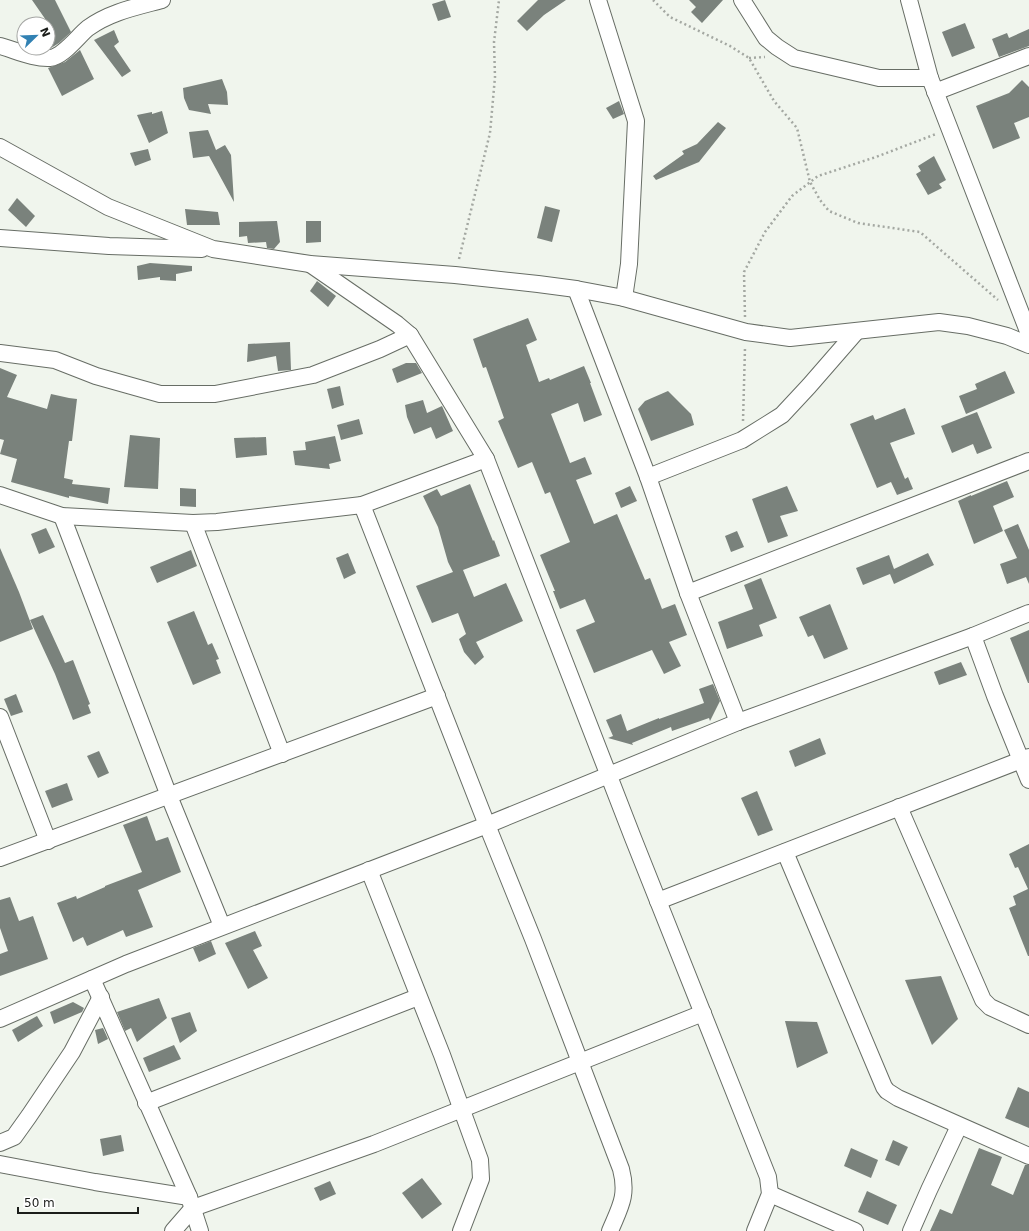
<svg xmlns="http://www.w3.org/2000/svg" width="1029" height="1231" font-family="'DejaVu Sans',sans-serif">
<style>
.building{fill:#7a827c}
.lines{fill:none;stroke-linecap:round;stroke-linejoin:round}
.street-casing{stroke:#676d65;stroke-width:18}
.path{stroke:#a4a8a2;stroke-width:2.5;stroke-dasharray:2 3;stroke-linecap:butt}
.street{stroke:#fff;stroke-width:16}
</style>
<rect width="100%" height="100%" fill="#f0f5ed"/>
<!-- building -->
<g class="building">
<polygon points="32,0 55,0 71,32 59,43 51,48 41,48 48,48 48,23"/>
<polygon points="445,0 451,17 438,21 432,4"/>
<polygon points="538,0 566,0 544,15 527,31 517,21"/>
<polygon points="689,0 723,0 702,23 691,12 696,7"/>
<polygon points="965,23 975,48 952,57 942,32"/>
<polygon points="1029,29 1029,46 999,57 992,39 1007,33 1009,38"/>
<polygon points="114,30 119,42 114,46 131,71 122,77 94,40"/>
<polygon points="80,50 94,79 62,96 48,68 65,62"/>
<polygon points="222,79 227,92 228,105 208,104 211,114 189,110 184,98 183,88"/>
<polygon points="1022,80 1029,87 1029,117 1014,123 1020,138 993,149 976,106 1009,93"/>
<polygon points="619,101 624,114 613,119 606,108"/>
<polygon points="162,111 168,133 149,143 137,115 152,112 152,114"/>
<polygon points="718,122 726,128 699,162 656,180 653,176 684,154 682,151 697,144"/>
<polygon points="208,130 216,150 225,145 231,155 234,202 209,156 193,158 189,132"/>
<polygon points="148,149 151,160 135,166 130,153"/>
<polygon points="934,156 946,180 939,184 942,188 928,195 916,174 921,171 918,166"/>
<polygon points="17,198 35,216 26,227 8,210"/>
<polygon points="545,206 560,210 552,242 537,238"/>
<polygon points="185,209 218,212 220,225 187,225"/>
<polygon points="277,221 280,242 274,249 267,248 266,242 248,243 247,236 239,237 239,222"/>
<polygon points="306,221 321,221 321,242 306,243"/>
<polygon points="150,263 192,266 192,271 176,274 176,281 160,280 160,277 138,280 137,266"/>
<polygon points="317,281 336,296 328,307 310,291"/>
<polygon points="528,318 537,340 526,345 539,382 549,378 550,380 584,366 591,383 590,383 602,415 584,422 578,403 551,414 570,463 585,457 592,474 576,480 594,524 617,514 645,580 650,578 662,609 675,604 687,635 669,642 681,666 664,674 652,650 594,673 576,630 595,622 585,599 560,609 553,591 555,591 540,555 570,542 550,492 545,494 532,462 518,468 498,421 504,418 486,367 483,368 473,339"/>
<polygon points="290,342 291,370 278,371 276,356 247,362 248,344"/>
<polygon points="406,363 416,363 422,373 397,383 392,369"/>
<polygon points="0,368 17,375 7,397 47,409 51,394 69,398 77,399 72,441 69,441 64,478 73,480 72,484 110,488 108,504 69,496 69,498 11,482 17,459 0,454 4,440 0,439"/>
<polygon points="1005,371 1015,393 966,414 959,396 977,389 975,384"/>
<polygon points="340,386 344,405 332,409 327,389"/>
<polygon points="668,391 691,414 694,425 651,441 638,409 645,401"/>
<polygon points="423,400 427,413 442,406 453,431 436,439 431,427 414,434 407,417 405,405"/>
<polygon points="905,408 915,434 890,443 905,479 908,477 913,489 897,495 891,482 877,488 850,424 873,415 875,420"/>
<polygon points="977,412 992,448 977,454 973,444 952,453 941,426"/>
<polygon points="359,419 363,434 341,440 337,425"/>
<polygon points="130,435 160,438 158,489 124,487"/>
<polygon points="335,436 341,461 329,464 330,469 295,465 293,451 306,450 305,442"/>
<polygon points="266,437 267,455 236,458 234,438"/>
<polygon points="1007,481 1014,497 993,506 1003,531 974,544 958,501 971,495 971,496"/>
<polygon points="470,484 493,541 494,540 500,556 463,570 474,597 506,583 523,621 476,642 484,657 475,665 464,652 459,639 466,634 458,613 432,623 416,586 453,572 448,562 438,527 423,496 437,489 441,496"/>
<polygon points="630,486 637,501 621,508 615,493"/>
<polygon points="787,486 798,511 780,516 788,536 768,543 752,499"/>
<polygon points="180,488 196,489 196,507 180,506"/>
<polygon points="1018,524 1029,550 1029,584 1026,577 1007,584 1000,564 1017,558 1004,530"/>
<polygon points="46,528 55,547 39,554 31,534"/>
<polygon points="737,531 744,547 731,552 725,536"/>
<polygon points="0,548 19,592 33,629 0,642"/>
<polygon points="191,550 197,566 157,583 150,567"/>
<polygon points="348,553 356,573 344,579 336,558"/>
<polygon points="928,553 934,565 894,584 890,574 863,585 856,568 889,555 894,569"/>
<polygon points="761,578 777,618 759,625 763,636 727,649 718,622 753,609 744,585"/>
<polygon points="830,604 848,649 824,659 813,635 808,637 799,617"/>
<polygon points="194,611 208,645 212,643 219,659 216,660 221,673 193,685 167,622"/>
<polygon points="43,615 65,663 73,660 90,704 88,705 91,713 73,720 55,674 30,620"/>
<polygon points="1029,630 1029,683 1028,683 1010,638"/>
<polygon points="961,662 967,675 939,685 934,672"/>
<polygon points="713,684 720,701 710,721 709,718 672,731 671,727 632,743 633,745 608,738 613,736 606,720 621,714 627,731 659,718 659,719 704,703 699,689"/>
<polygon points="16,694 23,712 11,716 4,699"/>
<polygon points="820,738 826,754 795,767 789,751"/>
<polygon points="99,751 109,773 98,778 87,756"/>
<polygon points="67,783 73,800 52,808 45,791"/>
<polygon points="757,791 773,830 758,836 741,798"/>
<polygon points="147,816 156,841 168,837 181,872 138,890 153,927 126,937 123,930 87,946 83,937 73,942 57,903 76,896 77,899 105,887 105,886 142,872 123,825"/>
<polygon points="1029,844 1029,956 1028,956 1009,908 1016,905 1013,896 1028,889 1018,867 1015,868 1009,854"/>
<polygon points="10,897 19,921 33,916 48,959 0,976 0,954 8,951 0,928 0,900"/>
<polygon points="255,931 262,946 253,950 268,978 248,989 225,943"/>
<polygon points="211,941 216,954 199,962 193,948"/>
<polygon points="941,976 958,1019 932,1045 905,980"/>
<polygon points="159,998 167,1018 137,1042 131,1028 125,1031 117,1012"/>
<polygon points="73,1002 84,1008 82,1012 54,1024 50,1012"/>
<polygon points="190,1012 197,1031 180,1043 171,1018"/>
<polygon points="37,1016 43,1026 18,1042 12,1030"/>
<polygon points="785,1021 817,1022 828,1053 797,1068"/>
<polygon points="103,1028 108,1039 98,1044 95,1030"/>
<polygon points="174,1045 181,1059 149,1072 143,1058"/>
<polygon points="1018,1087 1029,1092 1029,1128 1005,1118"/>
<polygon points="121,1135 124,1151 103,1156 100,1139"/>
<polygon points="893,1140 908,1147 899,1166 885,1160"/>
<polygon points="851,1148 878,1160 871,1178 844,1166"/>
<polygon points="979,1148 1002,1157 991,1185 1013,1195 1025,1165 1029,1165 1029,1231 930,1231 940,1209 952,1214"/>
<polygon points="422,1178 442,1204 422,1219 402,1193"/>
<polygon points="330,1181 336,1194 320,1201 314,1188"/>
<polygon points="867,1191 897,1205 888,1225 858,1212"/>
</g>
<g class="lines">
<!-- street casing -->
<g class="street-casing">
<g id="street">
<polyline points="598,0 636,121 629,264 624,298"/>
<polyline points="742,0 766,38 777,47 794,58 879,78 930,78"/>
<polyline points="909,0 930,78 1029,334"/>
<path d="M0 46C15 50 34 59 50 58 63 57 78 36 88 28 110 12 136 7 162 0"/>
<polyline points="935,92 1029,56"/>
<polyline points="0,147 108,207 213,249 310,264 455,275 538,284 576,289 624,298 746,332 790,338 939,322 968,326 1007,336 1029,345"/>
<polyline points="0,238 109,246 202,249"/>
<polyline points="310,264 397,324 410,335 486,459 633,838 768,1177 770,1194 755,1231"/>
<polyline points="576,289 648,477 688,593 738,722"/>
<polyline points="0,353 55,360 96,376 160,394 215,394 313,375 380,349 410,335"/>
<polyline points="648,477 742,440 782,415 809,386 856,332"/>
<polyline points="0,495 62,516 193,523 217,522 362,505 486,459"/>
<path d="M362 505 487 825 533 939 621 1169C628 1196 620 1207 610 1231"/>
<polyline points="62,516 169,796 222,926"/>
<polyline points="193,523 282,754"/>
<polyline points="688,593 1029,461"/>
<polyline points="973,636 995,696 1029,780"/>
<polyline points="0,717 48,841"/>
<polyline points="899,807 983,1000 990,1007 1029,1025"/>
<polyline points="785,852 884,1087 887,1091 898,1098 1029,1156"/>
<polyline points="0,858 437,696"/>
<polyline points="369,870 442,1055 480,1160 481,1179 461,1231"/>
<polyline points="658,901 1029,757"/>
<polyline points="92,979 189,1197 200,1231"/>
<polyline points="0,1019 126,964 487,825 738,722 973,636 1029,613"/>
<polyline points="146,1103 418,997"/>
<polyline points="0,1143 14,1137 29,1116 72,1052 101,997"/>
<polyline points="0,1164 95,1182 189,1197"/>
<polyline points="770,1194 855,1231"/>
<polyline points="173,1231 193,1208 374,1144 703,1013"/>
<polyline points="911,1231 929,1190 959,1126"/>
</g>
</g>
<!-- path -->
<g class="path">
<polyline points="653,0 670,17 730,46 749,58 774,101 797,128 810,182 820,200 829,211 858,223 920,232 998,300"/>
<polyline points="749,58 765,57"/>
<polyline points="459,259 490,133 495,77 494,42 499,0"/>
<polyline points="745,317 744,272 765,232 792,196 818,176 876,157 936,134"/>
<polyline points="743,421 745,348"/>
</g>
<!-- street -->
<use href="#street" class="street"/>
</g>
<!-- north arrow -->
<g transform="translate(36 36) rotate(67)"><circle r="19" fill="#ffffff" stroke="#a4a5a3"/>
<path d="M0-3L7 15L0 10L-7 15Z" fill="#3181b3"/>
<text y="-6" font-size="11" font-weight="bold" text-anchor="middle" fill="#1b1d1a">N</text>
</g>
<!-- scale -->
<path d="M18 1207v6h120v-6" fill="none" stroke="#1b1d1a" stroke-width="2"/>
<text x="24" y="1207" font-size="12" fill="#1b1d1a" stroke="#ffffff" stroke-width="3" paint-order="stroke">50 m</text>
</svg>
